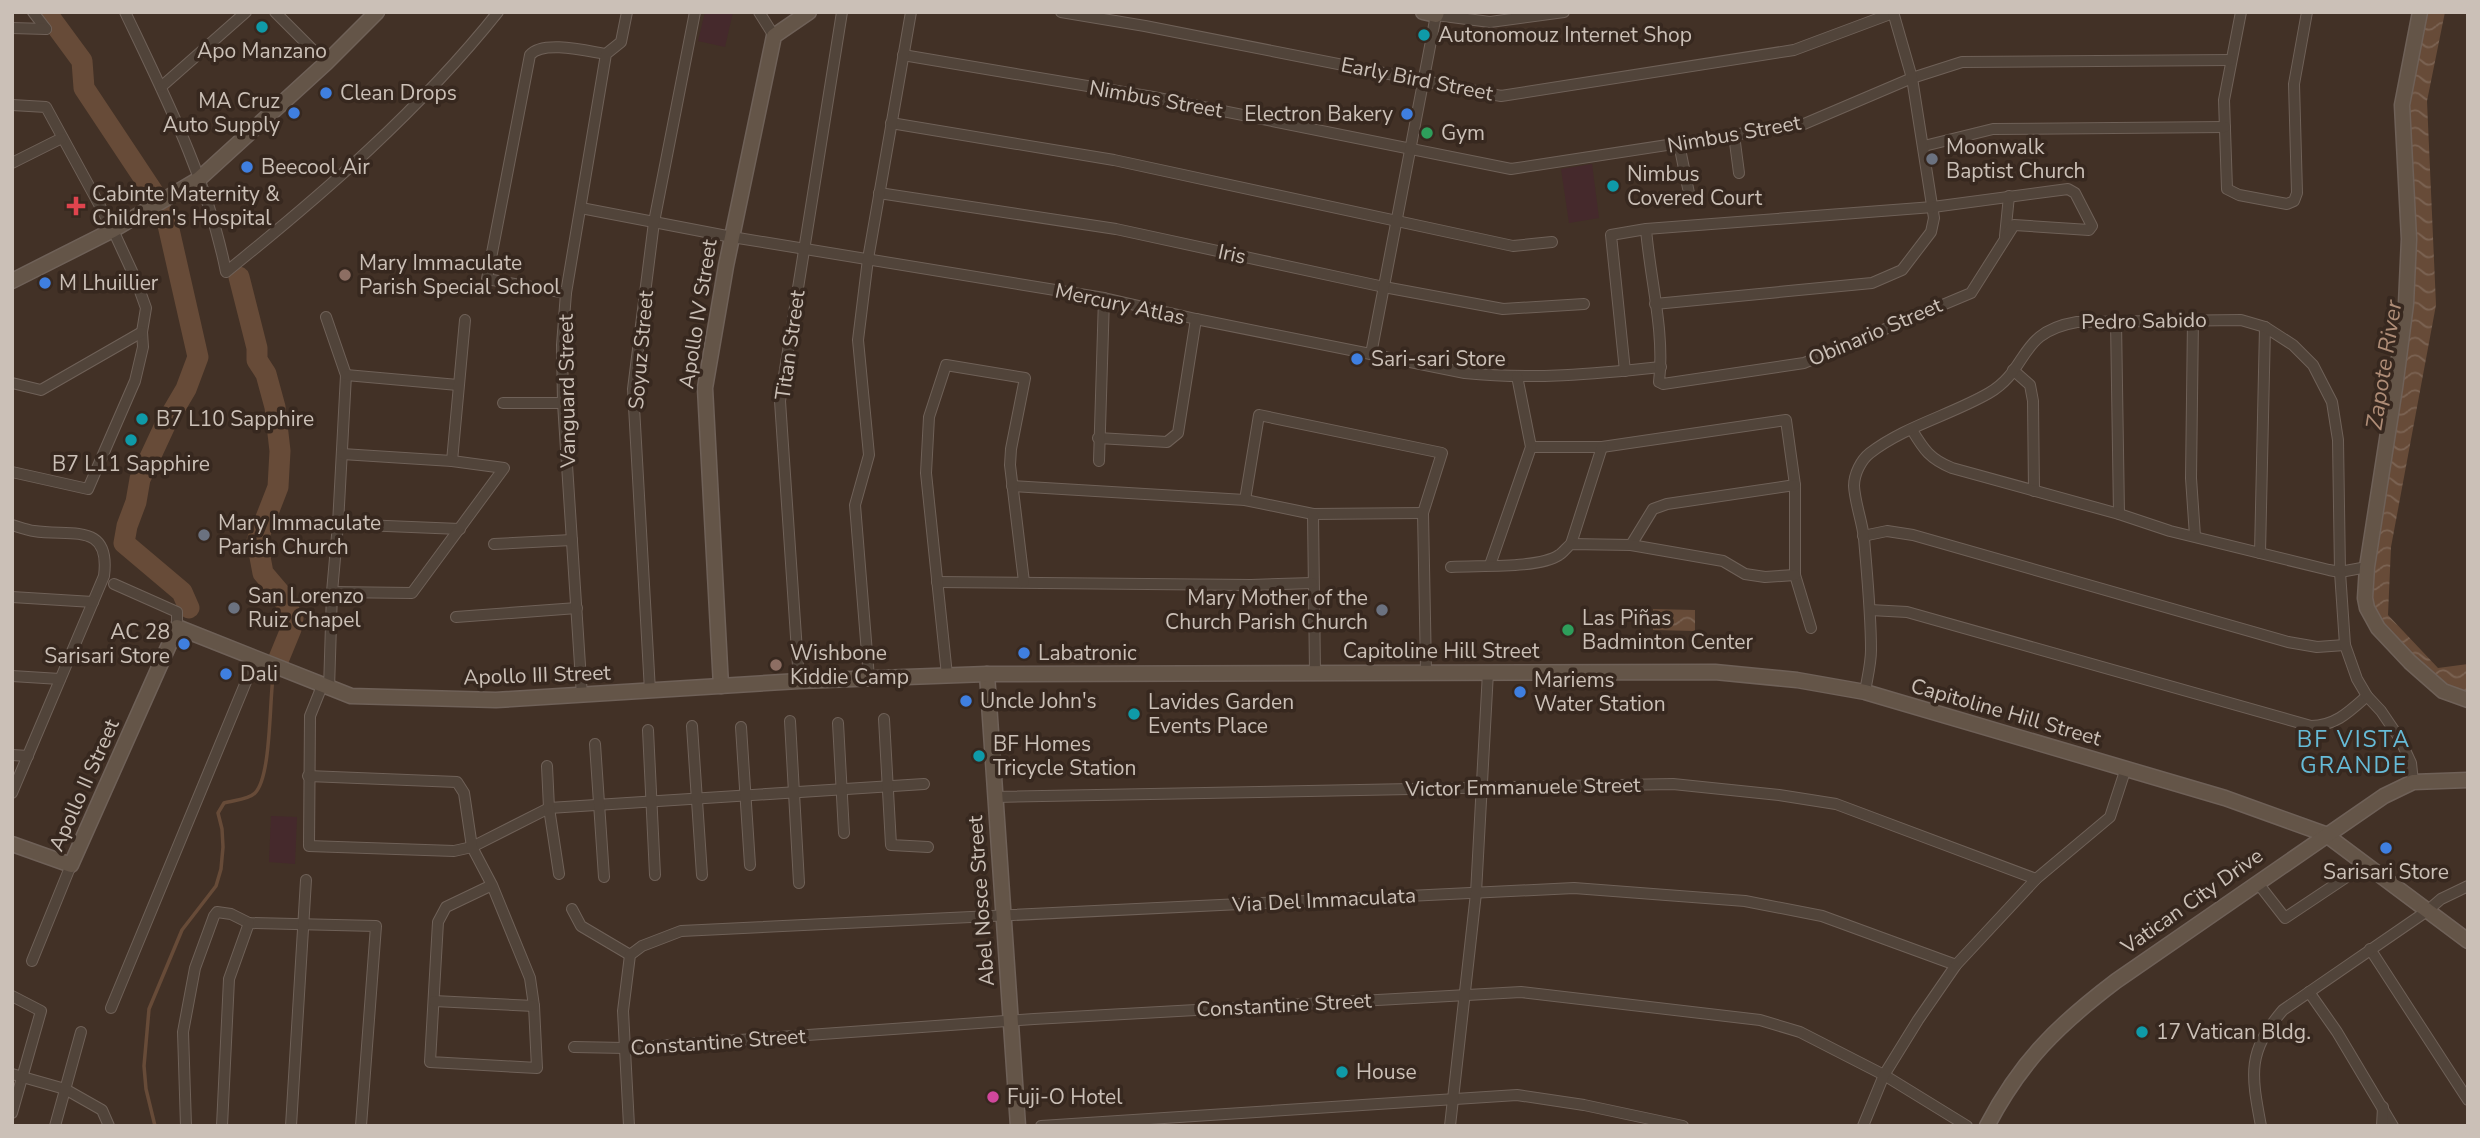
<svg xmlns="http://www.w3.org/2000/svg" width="2480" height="1138" font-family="'Nunito Sans',sans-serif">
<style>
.garden{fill:#45292c}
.water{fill:url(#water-waves)}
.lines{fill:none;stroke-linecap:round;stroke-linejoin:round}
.stream{stroke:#674b38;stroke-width:3.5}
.river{stroke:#674b38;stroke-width:21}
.street-casing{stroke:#6f6158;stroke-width:12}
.secondary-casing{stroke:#6f6158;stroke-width:17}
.street{stroke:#51443a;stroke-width:10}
.secondary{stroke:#645548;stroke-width:14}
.culture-dot{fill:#0f9aa8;stroke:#37281f;stroke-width:2.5}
.shop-dot{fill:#3f7fe0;stroke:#37281f;stroke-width:2.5}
.leisure-dot{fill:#2e9e5b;stroke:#37281f;stroke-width:2.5}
.worship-dot{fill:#6b7280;stroke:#37281f;stroke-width:2.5}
.health-dot{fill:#e0444e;stroke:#37281f;stroke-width:2.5}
.education-dot{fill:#8d6e63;stroke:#37281f;stroke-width:2.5}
.hotel-dot{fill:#d1479c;stroke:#37281f;stroke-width:2.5}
.labels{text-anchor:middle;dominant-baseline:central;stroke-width:7;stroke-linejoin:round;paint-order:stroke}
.poi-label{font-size:21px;fill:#cbc0b7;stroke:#37281f;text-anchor:start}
.street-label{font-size:21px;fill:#cbc0b7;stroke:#37281f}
.water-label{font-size:23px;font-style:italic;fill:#af8d77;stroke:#37281f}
.neighbourhood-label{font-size:23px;letter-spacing:2px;fill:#66bbd7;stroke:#37281f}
</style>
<defs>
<pattern id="water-waves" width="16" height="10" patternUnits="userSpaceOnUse" patternTransform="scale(1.75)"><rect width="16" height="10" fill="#674b38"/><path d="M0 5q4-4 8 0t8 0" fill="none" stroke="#7b6353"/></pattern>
</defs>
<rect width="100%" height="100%" fill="#423126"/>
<!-- garden -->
<g class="garden">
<polygon points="705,12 733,12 725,47 698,41"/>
<polygon points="1592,164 1599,218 1569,223 1561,169"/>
<polygon points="271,816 297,817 295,864 269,862"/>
</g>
<!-- water -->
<g class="water">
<polygon points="2422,12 2445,12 2427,101 2436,305 2391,547 2388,615 2438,668 2468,664 2468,694 2435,680 2376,618 2371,604 2374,557 2410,306 2404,102"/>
<polygon points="1653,609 1695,610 1695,631 1653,630"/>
</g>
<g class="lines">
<!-- stream -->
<path class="stream" d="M155 1126 146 1089 144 1066 149 1009 182 930 216 886 221 869 223 847 222 829 218 813 224 803C233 800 248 800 255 793 272 776 269 696 274 669"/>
<!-- river -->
<g class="river">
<polyline points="46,12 82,61 84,88 155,195 168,225 198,357 186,389 166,423 140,479 136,502 127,526 124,543 182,592 189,608"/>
<polyline points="239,277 257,348 257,360 266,374 275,407 280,451 278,487 257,541 263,573 280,593 293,618 291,629 275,668"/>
</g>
<!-- street casing -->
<g class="street-casing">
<g id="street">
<polyline points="33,12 46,29"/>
<path d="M125 12C165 96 208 181 226 272 324 193 419 111 498 12"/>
<polyline points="275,12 326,63"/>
<polyline points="759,12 774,36"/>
<polyline points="1061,12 1145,26 1501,96 1794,50 1893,13"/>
<polyline points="2241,12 2224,100 2227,189 2239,195 2287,204 2294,201 2297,193 2294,84 2307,12"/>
<polyline points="12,28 46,29"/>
<polyline points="903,55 1153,97 1511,169 1804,124 1912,78 1962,62 2231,60"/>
<polyline points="161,87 246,12"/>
<polyline points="12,105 46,107 113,230 136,280 146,308 142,332 143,347 135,381 88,489 12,472"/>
<polyline points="891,123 1114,160 1513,246 1552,242"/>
<polyline points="1734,135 1739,173"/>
<polyline points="1679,144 1690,198"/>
<polyline points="1924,146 1993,129 2225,127"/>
<polyline points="12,163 62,138"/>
<polyline points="879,193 1116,229 1384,287 1503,309 1584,304"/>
<path d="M581 208 732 237 1104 298 1196 319 1465 373C1530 380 1596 374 1661 367"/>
<polyline points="2005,236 2009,196"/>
<path d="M566 293 487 279 530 55C543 40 587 51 606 54"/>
<polyline points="1655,304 1872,283 1902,270 1931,232 1934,218 1912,78 1893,12"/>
<polyline points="326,317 346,375 338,524 332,592 329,689"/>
<polyline points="2193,319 2191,478 2195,536"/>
<polyline points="2116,321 2119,514"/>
<polyline points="1371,354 1436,15 1490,22 1564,12"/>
<polyline points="2013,370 2030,385 2033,401 2034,491"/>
<path d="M1625 371 1611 235 1646 229 1933 207 2068 189 2075 193 2092 226 2089 230 2014 225 1971 293 1804 363 1663 384 1659 382C1665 332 1650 279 1646 229"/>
<polyline points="346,375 458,385"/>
<polyline points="12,383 41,390 142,332"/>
<polyline points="503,403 563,403"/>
<path d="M1912 430C1924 450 1930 459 1952 468L2119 514 2170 531 2329 570 2340 572 2367 567"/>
<polyline points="1098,438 1167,442 1178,433 1196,319"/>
<polyline points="1531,447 1602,447 1786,420 1795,485 1795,575 1811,628"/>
<polyline points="452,461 465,320"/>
<polyline points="1099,461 1104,298"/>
<polyline points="1012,486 1245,500 1313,514 1423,513"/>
<polyline points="1245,500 1259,415 1442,453 1423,513 1426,671"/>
<polyline points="1313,514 1315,673"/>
<polyline points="338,524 460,529"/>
<path d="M12 525C19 527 27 530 34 531 70 537 111 521 104 576L12 793"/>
<polyline points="1863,536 1887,531 1913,535 2288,642 2317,647 2345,645"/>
<polyline points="494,544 572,540"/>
<polyline points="1571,544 1602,447"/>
<polyline points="1631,545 1653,509 1667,504 1795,485"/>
<polyline points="2260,553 2265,327"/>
<polyline points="1490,565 1531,447 1517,376"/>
<path d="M1451 567C1477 565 1539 569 1559 555 1563 553 1567 547 1571 544L1631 545 1723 561 1745 574 1765 577 1795 575"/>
<polyline points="937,582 1251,585 1312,583"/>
<polyline points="114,584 177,612 177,627"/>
<polyline points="332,592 412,593 504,468 452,461 342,454"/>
<polyline points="12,597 93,602"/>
<path d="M1870 610 1907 612 2311 726C2335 726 2349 712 2367 696"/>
<polyline points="456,617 577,608"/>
<polyline points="947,675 926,473 929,417 946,365 1025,378 1011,449 1010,465 1024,582"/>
<polyline points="12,676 60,679"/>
<polyline points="869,678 855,505 869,455 858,340 868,259 911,12"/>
<polyline points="799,681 780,401 842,12"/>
<polyline points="322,686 310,716 309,846 454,851 472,847 549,808 924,784"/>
<polyline points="650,691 633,389 654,222 695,12"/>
<path d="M1865 692C1867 679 1871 664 1871 650 1871 613 1867 575 1864 538 1862 521 1855 503 1854 486 1854 474 1861 460 1870 453 1905 426 1951 415 1989 393 2030 369 2017 332 2077 322L2241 320 2265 327 2293 345 2313 365 2332 402 2338 440 2340 572 2345 645 2357 679 2367 696 2381 711 2400 739 2411 763 2413 782"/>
<polyline points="582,696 563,403 562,345 566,293 606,54 621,42 627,12"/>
<polyline points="884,719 891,845 928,847"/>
<polyline points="790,721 799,883"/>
<polyline points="838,723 844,833"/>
<polyline points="692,726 702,875"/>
<polyline points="741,727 750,865"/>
<polyline points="648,730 655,875"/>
<polyline points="595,744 604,877"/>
<polyline points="12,755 28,756"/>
<polyline points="547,766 549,808 559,874"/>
<polyline points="308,776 457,782 464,793 472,847 492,885 530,978 534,1006 537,1068 430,1062 438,922 446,907 492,885"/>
<polyline points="995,797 1673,784 1779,795 1836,804 2036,879"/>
<polyline points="2257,882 2285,918 2366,864"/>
<polyline points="572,909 581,926 630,955"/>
<polyline points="2370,949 2468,1100"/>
<polyline points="32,961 71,865"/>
<polyline points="2309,992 2337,1032 2393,1126"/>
<polyline points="12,996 41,1011 12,1113"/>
<polyline points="434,1001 534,1006"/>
<polyline points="111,1008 255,660"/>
<polyline points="574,1047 625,1048 1034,1019 1521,992 1760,1020 1800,1032 1884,1075 1967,1126"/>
<polyline points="12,1074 65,1089 102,1110 109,1126"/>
<polyline points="55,1126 81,1032"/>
<polyline points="186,1126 183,1032 195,968 214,916 217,912 231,914 249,923 376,926 361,1126"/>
<polyline points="222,1126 229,979 249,923"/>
<polyline points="291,1126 306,880"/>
<polyline points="629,1126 623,1011 630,955 642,946 681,931 1574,888 1745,901 1822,916 1956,965"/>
<polyline points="1041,1126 1517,1095 1584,1105 1683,1126"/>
<polyline points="1450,1126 1476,893 1488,672"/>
<polyline points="1863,1126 1884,1075 1918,1020 1956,965 2036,879 2110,817 2126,768"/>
<path d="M2261 1126C2251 1073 2247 1052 2283 1010L2427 911 2441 899 2468 886"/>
<polyline points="2382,1126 2383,1107"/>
</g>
</g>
<!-- secondary casing -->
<g class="secondary-casing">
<g id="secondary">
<polyline points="1423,12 1436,15 1437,12"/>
<polyline points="2420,12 2402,105 2409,239 2406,304 2395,388 2367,567 2365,598 2367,608 2378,628 2410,662 2443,691 2468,700"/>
<polyline points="12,281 113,230 199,179 326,63 377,12"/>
<polyline points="987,674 1018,1126"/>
<polyline points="721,686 705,388 726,266 774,36 809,12"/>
<polyline points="12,844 71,865 177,627 351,696 496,700 799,681 987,674 1715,672 1797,680 1865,692 2225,798 2325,834 2468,941"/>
<path d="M1987 1126C2021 1061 2058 1025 2116 981L2384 796 2413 782 2468 780"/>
</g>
</g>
<!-- street -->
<use href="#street" class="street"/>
<!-- secondary -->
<use href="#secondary" class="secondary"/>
</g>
<!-- markers -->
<g class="culture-dot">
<circle cx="262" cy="27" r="7"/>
<circle cx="1424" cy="35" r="7"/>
<circle cx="1613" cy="186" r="7"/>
<circle cx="142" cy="419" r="7"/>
<circle cx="131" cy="440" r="7"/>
<circle cx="1134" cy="714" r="7"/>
<circle cx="979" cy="756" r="7"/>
<circle cx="2142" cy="1032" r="7"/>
<circle cx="1342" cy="1072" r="7"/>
</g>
<g class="shop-dot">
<circle cx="326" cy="93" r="7"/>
<circle cx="294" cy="113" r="7"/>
<circle cx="1407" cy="114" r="7"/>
<circle cx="247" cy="167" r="7"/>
<circle cx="45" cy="283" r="7"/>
<circle cx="1357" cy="359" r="7"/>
<circle cx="184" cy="644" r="7"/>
<circle cx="1024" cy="653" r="7"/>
<circle cx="226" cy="674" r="7"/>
<circle cx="1520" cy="692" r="7"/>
<circle cx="966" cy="701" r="7"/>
<circle cx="2386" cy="848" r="7"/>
</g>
<g class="leisure-dot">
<circle cx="1427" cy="133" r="7"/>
<circle cx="1568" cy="630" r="7"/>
</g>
<g class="worship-dot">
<circle cx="1932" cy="159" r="7"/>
<circle cx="204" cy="535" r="7"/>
<circle cx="234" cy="608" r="7"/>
<circle cx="1382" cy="610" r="7"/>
</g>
<path class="health-dot" d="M72.5 195.5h7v7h7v7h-7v7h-7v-7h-7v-7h7z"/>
<g class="education-dot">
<circle cx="345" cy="275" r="7"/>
<circle cx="776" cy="665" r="7"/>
</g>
<circle class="hotel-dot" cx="993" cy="1097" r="7"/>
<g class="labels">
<!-- poi labels -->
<g class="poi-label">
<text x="1438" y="35">Autonomouz Internet Shop</text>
<text x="262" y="51" text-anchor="middle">Apo Manzano</text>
<text x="340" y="93">Clean Drops</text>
<text x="280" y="101" text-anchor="end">MA Cruz<tspan x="280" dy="24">Auto Supply</tspan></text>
<text x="1393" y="114" text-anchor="end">Electron Bakery</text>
<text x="1441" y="133">Gym</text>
<text x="1946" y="147">Moonwalk<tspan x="1946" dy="24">Baptist Church</tspan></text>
<text x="261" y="167">Beecool Air</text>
<text x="1627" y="174">Nimbus<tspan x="1627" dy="24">Covered Court</tspan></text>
<text x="92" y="194">Cabinte Maternity &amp;<tspan x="92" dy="24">Children's Hospital</tspan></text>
<text x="359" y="263">Mary Immaculate<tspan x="359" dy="24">Parish Special School</tspan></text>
<text x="59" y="283">M Lhuillier</text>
<text x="1371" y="359">Sari-sari Store</text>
<text x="156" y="419">B7 L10 Sapphire</text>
<text x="131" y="464" text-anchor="middle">B7 L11 Sapphire</text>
<text x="218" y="523">Mary Immaculate<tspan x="218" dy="24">Parish Church</tspan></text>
<text x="248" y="596">San Lorenzo<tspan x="248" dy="24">Ruiz Chapel</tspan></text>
<text x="1368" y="598" text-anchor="end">Mary Mother of the<tspan x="1368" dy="24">Church Parish Church</tspan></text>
<text x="1582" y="618">Las Piñas<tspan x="1582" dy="24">Badminton Center</tspan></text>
<text x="170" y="632" text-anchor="end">AC 28<tspan x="170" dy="24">Sarisari Store</tspan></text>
<text x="790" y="653">Wishbone<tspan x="790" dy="24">Kiddie Camp</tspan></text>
<text x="1038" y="653">Labatronic</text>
<text x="240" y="674">Dali</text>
<text x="1534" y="680">Mariems<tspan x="1534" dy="24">Water Station</tspan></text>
<text x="980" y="701">Uncle John's</text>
<text x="1148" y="702">Lavides Garden<tspan x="1148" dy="24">Events Place</tspan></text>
<text x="993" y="744">BF Homes<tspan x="993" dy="24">Tricycle Station</tspan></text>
<text x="2386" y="872" text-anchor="middle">Sarisari Store</text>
<text x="2156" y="1032">17 Vatican Bldg.</text>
<text x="1356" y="1072">House</text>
<text x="1007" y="1097">Fuji-O Hotel</text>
</g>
<!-- street labels -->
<g class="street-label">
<text transform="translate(1417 79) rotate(11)">Early Bird Street</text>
<text transform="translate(1156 99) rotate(10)">Nimbus Street</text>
<text transform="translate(1734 134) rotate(-10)">Nimbus Street</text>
<text transform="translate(1232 254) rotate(12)">Iris</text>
<text transform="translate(1120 304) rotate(12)">Mercury Atlas</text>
<text transform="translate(698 314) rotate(-81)">Apollo IV Street</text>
<text transform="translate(2144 321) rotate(-1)">Pedro Sabido</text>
<text transform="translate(1875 332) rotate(-23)">Obinario Street</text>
<text transform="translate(790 345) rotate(-82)">Titan Street</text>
<text transform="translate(641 350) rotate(-85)">Soyuz Street</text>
<text transform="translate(567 391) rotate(-91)">Vanguard Street</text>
<text x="1441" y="651">Capitoline Hill Street</text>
<text transform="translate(537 675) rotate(-2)">Apollo III Street</text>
<text transform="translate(2006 712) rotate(16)">Capitoline Hill Street</text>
<text transform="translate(84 785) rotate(-66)">Apollo II Street</text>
<text transform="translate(1523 787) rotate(-1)">Victor Emmanuele Street</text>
<text transform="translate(1324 900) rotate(-3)">Via Del Immaculata</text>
<text transform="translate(981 901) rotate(-94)">Abel Nosce Street</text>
<text transform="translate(2192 901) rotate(-35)">Vatican City Drive</text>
<text transform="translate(1284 1005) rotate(-3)">Constantine Street</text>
<text transform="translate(718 1042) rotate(-4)">Constantine Street</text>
</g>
<!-- water labels -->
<g class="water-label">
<text transform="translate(2384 365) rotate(-81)">Zapote River</text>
</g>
<!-- neighbourhood labels -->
<g class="neighbourhood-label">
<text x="2354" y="739">BF VISTA<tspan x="2354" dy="26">GRANDE</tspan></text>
</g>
</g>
<!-- border -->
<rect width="2480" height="1138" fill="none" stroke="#cbc0b7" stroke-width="28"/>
</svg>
